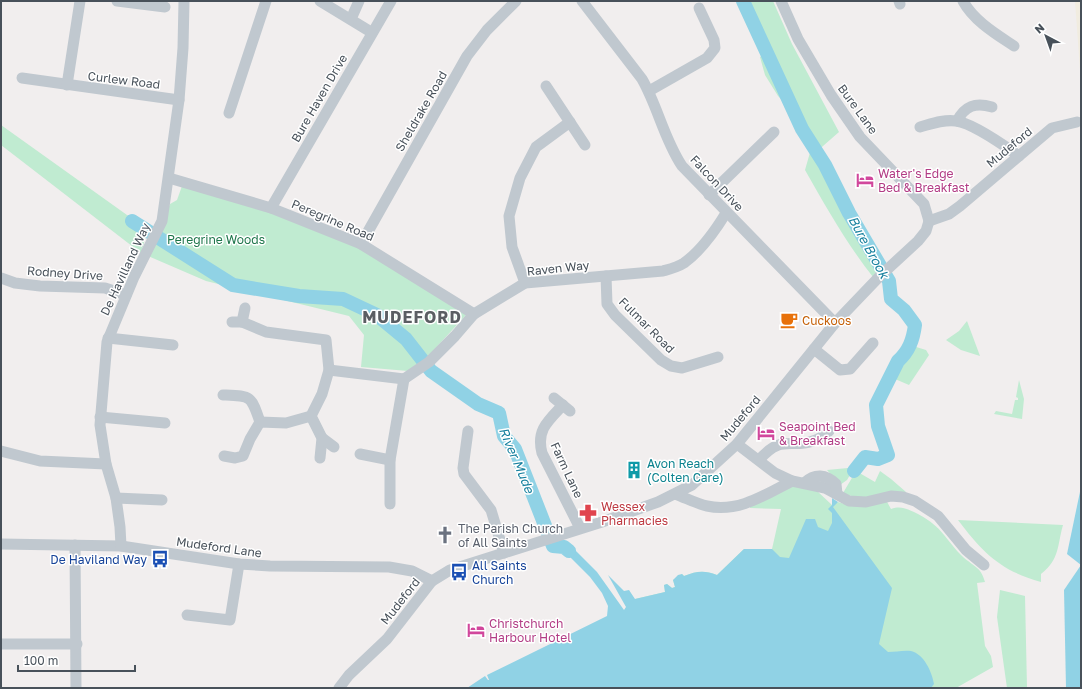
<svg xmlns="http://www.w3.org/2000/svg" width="1082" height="689" font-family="'Golos Text',sans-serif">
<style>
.green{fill:#c0ebd1}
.sand{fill:#f1ece0}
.water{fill:#90d2e5}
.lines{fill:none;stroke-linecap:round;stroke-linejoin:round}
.river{stroke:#90d2e5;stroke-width:14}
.minor{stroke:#c0c8cf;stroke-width:11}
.labels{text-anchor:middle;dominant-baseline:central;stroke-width:3;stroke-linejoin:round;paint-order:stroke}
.street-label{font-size:12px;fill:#48515a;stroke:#fff}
.hotel-label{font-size:12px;fill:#b23c85;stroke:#fff;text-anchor:start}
.park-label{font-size:12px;fill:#1e764b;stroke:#fff}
.food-label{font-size:12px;fill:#c56008;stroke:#fff;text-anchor:start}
.culture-label{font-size:12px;fill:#0d838f;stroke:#fff;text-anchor:start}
.health-label{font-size:12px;fill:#be3a42;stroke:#fff;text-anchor:start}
.worship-label{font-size:12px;fill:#5b616d;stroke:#fff;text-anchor:start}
.transit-label{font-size:12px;fill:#164399;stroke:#fff;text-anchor:end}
.water-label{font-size:13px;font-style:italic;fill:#17809e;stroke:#fff}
.district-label{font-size:16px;font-weight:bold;letter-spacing:1px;fill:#5b5e63;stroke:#fff}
</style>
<rect width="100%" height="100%" fill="#f1eeee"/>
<!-- green -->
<g class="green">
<path d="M740 1H773L792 44 839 132 815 153 879 268 873 277C847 244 826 207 805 170L811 149 786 104 778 96 765 75 760 57 763 55Z"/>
<polygon points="1,125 141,225 149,225 141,253 1,145"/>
<polygon points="182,186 268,210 360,247 467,314 431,353 408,371 361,367 364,335 349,316 206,281 148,256 170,204 177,200"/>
<polygon points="967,321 980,356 961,350 946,340 959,331"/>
<polygon points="913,346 926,350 929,355 909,385 895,379"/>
<polygon points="1019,380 1024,399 1022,419 994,414 996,411 1012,414 1015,400 1018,400 1018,398 1016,397"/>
<polygon points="848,468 853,470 847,480 840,485 827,470"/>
<path d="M856 471 875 482 880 471 891 479 906 492C887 494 860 502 843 493Z"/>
<path d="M801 486 816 490 832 505 838 502 851 506 886 500 891 509C900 506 905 508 914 512 942 526 942 535 961 555 972 566 981 566 985 582L977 583 985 646 991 656 993 667 956 688H669L635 599 665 592 664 585 667 584 672 588 675 587 673 580 682 574 684 576C697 571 704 570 717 575L744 549H772L781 509 750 508V505L791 487Z"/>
<path d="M958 520 1063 525C1057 546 1060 559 1041 574V582C1001 571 983 553 958 520Z"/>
<polygon points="1000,590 1025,596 1027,688 1007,688 997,617"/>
</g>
<!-- sand -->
<polygon class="sand" points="1075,1 1081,1 1081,83"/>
<!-- water -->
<g class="water">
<polygon points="1081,487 1081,565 1067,554"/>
<path d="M832 498 838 502 833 507 892 588 879 644 888 652C895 652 904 650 911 651 924 654 932 672 934 684L931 688H467L485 676 488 680H489L487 675 607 616 608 606 602 593 590 577 564 551 547 547 556 544 568 543 597 572 624 610 626 607 608 575 624 591 629 590 635 599 665 592 664 585 667 584 672 588 675 587 673 580 678 575 682 574 684 576C697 571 704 570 717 575L744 549H772L780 557 789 558 806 519H815L818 527 828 531 832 523V513L828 509 832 505Z"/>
<polygon points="1081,565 1081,688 1066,688 1064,590"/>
</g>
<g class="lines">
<!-- river -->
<g class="river">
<path d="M743 1 802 129 825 165 849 213 889 281 891 299 904 310 915 325C913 340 909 351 898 361L876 405 878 426 888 455 878 459 865 457 854 471"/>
<polyline points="132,221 233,285 299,296 343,299 377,315 406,339 431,371 478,404 499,413 504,436 515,449 553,546 564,547 569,551"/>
</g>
<!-- minor -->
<g class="minor">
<polyline points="117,1 165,7"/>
<polyline points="320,1 371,32"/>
<path d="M582 1 642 79C658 107 664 139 682 166L835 323"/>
<polyline points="781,1 798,39 831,95 860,137 924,204 929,221"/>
<polyline points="899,1 900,4"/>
<path d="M963 1C974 21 996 34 1014 46"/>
<polyline points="351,19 359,1"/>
<polyline points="22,78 179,100"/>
<polyline points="67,85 80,1"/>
<polyline points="546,86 585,145"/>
<polyline points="649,91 707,58 715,48 714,40 699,8"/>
<polyline points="229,113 266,1"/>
<path d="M957 121C965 106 975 102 992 107"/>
<path d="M920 127C931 124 944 119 956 121 972 123 1005 146 1019 156"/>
<polyline points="169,178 271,208 361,244 474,314"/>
<polyline points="709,195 774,132"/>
<polyline points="271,208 391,1"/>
<polyline points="929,221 949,214 960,206 1052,128 1077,122"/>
<polyline points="361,244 467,56 487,30 516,1"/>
<polyline points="606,276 607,304 615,315 661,360 671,366 682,368 718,357"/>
<polyline points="1,278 15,283 40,286 105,288 126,295"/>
<polyline points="525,283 512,247 509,216 520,178 536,147 570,122"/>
<polyline points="242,322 245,308"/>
<polyline points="108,338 173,345"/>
<polyline points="814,349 840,370 850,369 873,343"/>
<path d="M329 370 404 379 429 362 455 336 474 314 525 283 663 271C670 269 678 267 684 263 702 250 715 231 726 213"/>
<path d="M223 395C251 396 251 395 260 422"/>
<polyline points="554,398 570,411"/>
<path d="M563 405C548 421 536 430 542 453L580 528"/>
<polyline points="311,416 322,438 320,458"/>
<polyline points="100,417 165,423"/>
<polyline points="468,431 463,468 464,474 491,510 504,553"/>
<polyline points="322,438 334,447"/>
<polyline points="737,444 775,473 792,481 825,488 849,501 866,502 891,496 903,497 915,501 938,516 966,550 984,565"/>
<polyline points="1,451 40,461 106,464"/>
<polyline points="360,454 390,460"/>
<polyline points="224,456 235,458 243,456 250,439 260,422 286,423 311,416 322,394 329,370 326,340 266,332 242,322 232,322"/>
<path d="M759 460C783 433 790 450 816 440 821 438 825 434 829 431"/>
<path d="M804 483C815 473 826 474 836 484L837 494"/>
<path d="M675 494C686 498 697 504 707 506 739 513 766 494 792 481"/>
<polyline points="116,498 162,500"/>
<polyline points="390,504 390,460 404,379"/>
<polyline points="1,544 121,546 239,564 270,566 389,567 412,571 432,581"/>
<polyline points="75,545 76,688"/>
<polyline points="121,546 120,527 116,498 106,464 100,425 107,342 134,277 162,221 179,100 183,48 184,1"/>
<polyline points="187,615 230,620 239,564"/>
<polyline points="1,644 77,644"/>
<polyline points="339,688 349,675 387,639 432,581 450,570 602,522 658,502 692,485 737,444 835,323 879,277 918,241 926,231 929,221"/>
</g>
</g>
<!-- icons -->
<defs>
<g id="hotel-bare" transform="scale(1.38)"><path d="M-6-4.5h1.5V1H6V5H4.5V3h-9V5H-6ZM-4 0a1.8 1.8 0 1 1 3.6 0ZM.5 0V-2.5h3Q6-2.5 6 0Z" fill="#d1479c" stroke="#fff" stroke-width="2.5" paint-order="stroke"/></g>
<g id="cafe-bare" transform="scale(1.38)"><path d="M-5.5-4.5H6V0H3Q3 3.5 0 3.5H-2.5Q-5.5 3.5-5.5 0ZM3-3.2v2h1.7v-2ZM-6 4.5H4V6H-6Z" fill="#e8710a" stroke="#fff" stroke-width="2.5" paint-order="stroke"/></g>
<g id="building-bare" transform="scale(1.38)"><path d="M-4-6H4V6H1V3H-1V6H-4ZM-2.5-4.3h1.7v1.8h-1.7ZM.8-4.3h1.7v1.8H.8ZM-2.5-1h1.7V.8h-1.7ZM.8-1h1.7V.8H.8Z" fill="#0f9aa8" stroke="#fff" stroke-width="2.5" paint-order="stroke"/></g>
<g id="pharmacy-bare" transform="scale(1.38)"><path d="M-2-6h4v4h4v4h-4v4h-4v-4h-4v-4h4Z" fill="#e0444e" stroke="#fff" stroke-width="2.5" paint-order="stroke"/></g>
<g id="church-bare" transform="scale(1.38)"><path d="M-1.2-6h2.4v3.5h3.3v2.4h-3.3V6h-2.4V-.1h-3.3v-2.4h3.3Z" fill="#6b7280" stroke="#fff" stroke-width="2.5" paint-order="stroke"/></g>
<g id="bus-bare" transform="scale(1.38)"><path d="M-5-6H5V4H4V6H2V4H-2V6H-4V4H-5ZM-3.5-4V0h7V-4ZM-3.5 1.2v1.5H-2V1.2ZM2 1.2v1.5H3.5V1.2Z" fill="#1a4fb4" stroke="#fff" stroke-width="2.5" paint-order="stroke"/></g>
</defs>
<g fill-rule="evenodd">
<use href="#hotel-bare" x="865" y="180"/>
<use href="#cafe-bare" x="789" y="320"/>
<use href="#hotel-bare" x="766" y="433"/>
<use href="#building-bare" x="634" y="470"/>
<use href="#pharmacy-bare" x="588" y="513"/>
<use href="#church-bare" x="445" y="535"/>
<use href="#bus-bare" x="160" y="559"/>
<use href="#bus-bare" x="459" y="572"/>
<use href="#hotel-bare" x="476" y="630"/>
</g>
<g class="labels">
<!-- street labels -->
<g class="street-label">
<text transform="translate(124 80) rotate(7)">Curlew Road</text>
<text transform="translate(319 98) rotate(-60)">Bure Haven Drive</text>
<text transform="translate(858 109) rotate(54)">Bure Lane</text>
<text transform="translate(421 111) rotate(-60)">Sheldrake Road</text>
<text transform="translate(1009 147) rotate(-40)">Mudeford</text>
<text transform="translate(717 183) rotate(47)">Falcon Drive</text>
<text transform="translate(333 220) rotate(23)">Peregrine Road</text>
<text transform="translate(558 268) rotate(-6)">Raven Way</text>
<text transform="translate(125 269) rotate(-65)">De Havilland Way</text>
<text transform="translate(65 273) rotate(4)">Rodney Drive</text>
<text transform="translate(647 325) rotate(45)">Fulmar Road</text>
<text transform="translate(740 418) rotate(-50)">Mudeford</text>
<text transform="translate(567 470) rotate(65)">Farm Lane</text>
<text transform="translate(219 547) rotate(8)">Mudeford Lane</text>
<text transform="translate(400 601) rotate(-52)">Mudeford</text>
</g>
<!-- hotel labels -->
<g class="hotel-label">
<text x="878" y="173">Water's Edge<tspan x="878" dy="14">Bed &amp; Breakfast</tspan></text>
<text x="779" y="426">Seapoint Bed<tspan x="779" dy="14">&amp; Breakfast</tspan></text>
<text x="489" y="623">Christchurch<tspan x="489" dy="14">Harbour Hotel</tspan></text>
</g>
<!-- park labels -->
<g class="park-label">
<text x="216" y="239">Peregrine Woods</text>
</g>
<!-- food labels -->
<g class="food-label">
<text x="802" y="320">Cuckoos</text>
</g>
<!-- culture labels -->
<g class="culture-label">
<text x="647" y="463">Avon Reach<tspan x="647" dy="14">(Colten Care)</tspan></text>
</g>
<!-- health labels -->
<g class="health-label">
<text x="601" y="506">Wessex<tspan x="601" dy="14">Pharmacies</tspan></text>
</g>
<!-- worship labels -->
<g class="worship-label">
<text x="458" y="528">The Parish Church<tspan x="458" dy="14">of All Saints</tspan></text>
</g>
<!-- transit labels -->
<g class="transit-label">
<text x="147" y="559">De Haviland Way</text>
<text x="472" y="565" text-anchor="start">All Saints<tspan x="472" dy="14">Church</tspan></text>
</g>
<!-- water labels -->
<g class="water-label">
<text transform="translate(869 247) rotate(61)">Bure Brook</text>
<text transform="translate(517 460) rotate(67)">River Mude</text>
</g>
<!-- district labels -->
<g class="district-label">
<text x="412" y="317">MUDEFORD</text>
</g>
</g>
<!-- border -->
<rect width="1082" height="689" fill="none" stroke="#48515a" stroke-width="4"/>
<!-- north arrow -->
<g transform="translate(1046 36) rotate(319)" stroke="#ffffff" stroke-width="3" paint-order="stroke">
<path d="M0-3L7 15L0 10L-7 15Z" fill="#48515a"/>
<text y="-6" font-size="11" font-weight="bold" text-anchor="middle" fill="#48515a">N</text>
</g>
<!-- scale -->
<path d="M18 665v6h117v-6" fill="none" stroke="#48515a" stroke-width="2"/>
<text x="24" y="665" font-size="12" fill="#48515a" stroke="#ffffff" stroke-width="3" paint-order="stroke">100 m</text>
</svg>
